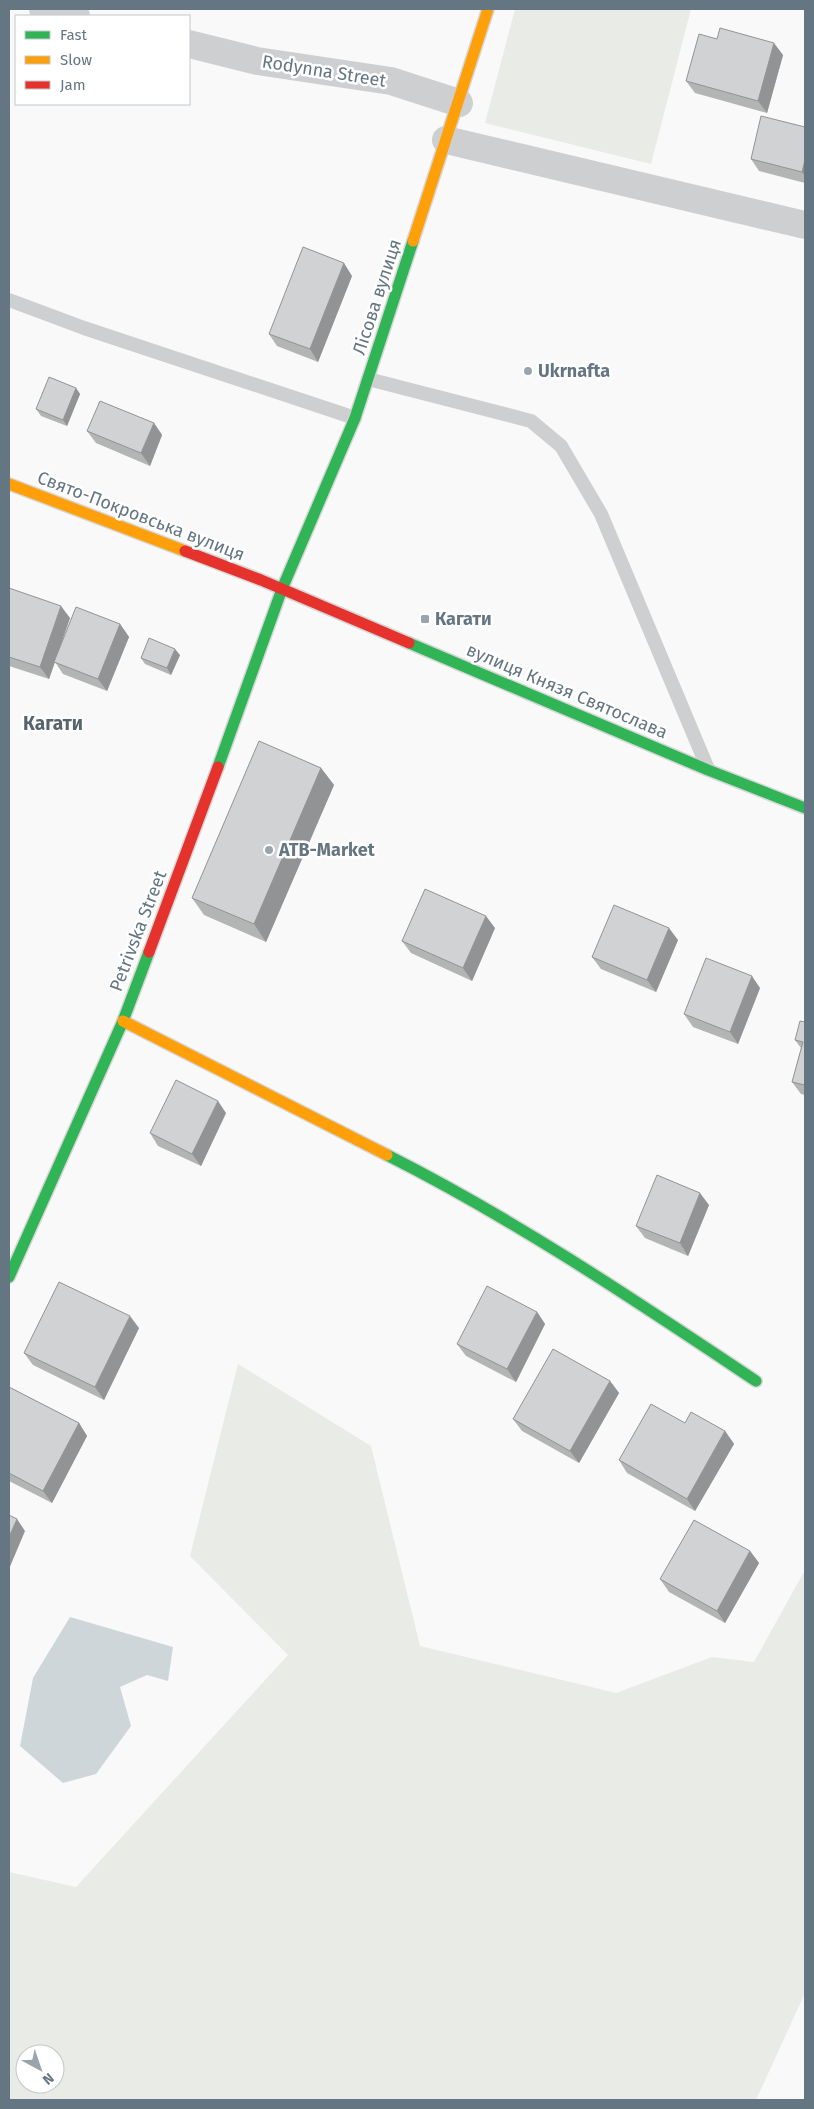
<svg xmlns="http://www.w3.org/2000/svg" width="814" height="2109" font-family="'Fira Sans',sans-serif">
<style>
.green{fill:#e8ebe6;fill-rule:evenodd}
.water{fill:#ced6d9}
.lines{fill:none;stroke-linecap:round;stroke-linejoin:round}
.fast-casing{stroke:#d5d6d7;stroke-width:14}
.slow-casing{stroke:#d5d6d7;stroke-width:14}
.jam-casing{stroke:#d5d6d7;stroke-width:14}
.lane{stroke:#cecfd0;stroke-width:14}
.street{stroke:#cecfd0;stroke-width:28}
.fast{stroke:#30b455;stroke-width:11}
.slow{stroke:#ff9f0a;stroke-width:11}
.jam{stroke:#e5322d;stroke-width:11}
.wall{fill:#b3b5b5}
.shaded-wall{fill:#929394}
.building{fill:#d0d2d3;stroke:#929394}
.poi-dot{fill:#99a4ac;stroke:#fff;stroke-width:2}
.labels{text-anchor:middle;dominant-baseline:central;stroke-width:5;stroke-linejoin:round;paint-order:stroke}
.street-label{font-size:18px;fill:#657683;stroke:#fff}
.poi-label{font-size:18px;font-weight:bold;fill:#657683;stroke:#fff;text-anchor:start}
.neighbourhood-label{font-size:19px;font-weight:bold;fill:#57646e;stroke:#fff}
</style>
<rect width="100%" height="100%" fill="#f9f9f9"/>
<!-- green -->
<g class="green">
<polygon points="515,9 691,9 651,164 485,123"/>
<path d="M238 1364 371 1446 420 1646 616 1693 712 1657 754 1662 805 1570V1993L756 2100H9V1872L76 1887 288 1655 190 1556ZM25 2054H55V2084H25Z"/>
</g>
<!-- water -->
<polygon class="water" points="70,1617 173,1647 168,1681 147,1675 120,1687 131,1726 96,1774 63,1783 20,1746 33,1678"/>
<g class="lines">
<!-- fast casing -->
<g class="fast-casing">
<g id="fast">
<polyline points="409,643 708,770 805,808"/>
<polyline points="218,767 282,589 355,418 413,241"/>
<path d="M387 1155C516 1220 636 1301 756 1381"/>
<polyline points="9,1277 123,1021 149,952"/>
</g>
</g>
<!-- slow casing -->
<g class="slow-casing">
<g id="slow">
<polyline points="413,241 488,9"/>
<polyline points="9,484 185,551"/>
<polyline points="123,1021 387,1155"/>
</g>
</g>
<!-- jam casing -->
<g class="jam-casing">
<g id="jam">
<polyline points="185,551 261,580 409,643"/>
<polyline points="149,952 218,767"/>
</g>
</g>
<!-- lane -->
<g class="lane">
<polyline points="9,300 84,328 355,418"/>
<polyline points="368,379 531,421 561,446 601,514 708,769"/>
</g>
<!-- street -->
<g class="street">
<polyline points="43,9 76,16"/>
<polyline points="189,44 257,61 391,81 459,103"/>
<polyline points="446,140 805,225"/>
</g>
<!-- fast -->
<use href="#fast" class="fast"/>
<!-- slow -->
<use href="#slow" class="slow"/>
<!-- jam -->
<use href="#jam" class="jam"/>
</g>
<!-- wall -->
<g class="wall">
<polygon points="717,39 783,55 767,113 695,93 686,81"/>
<polygon points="805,127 805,183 759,171 751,159"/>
<polygon points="352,276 318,362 277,346 269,334"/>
<polygon points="76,388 80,394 67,426 41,416 36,409"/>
<polygon points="154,423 162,435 150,466 96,443 87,431"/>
<polygon points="9,588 70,618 56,657 120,624 129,637 107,691 63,674 55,662 49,679 9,666"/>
<polygon points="180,655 171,675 145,664 141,658"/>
<polygon points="321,768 334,785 266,942 204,915 192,898"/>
<polygon points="495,928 472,981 411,953 402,941"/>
<polygon points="678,940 656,992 601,969 592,957"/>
<polygon points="760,988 738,1044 693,1027 684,1014"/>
<polygon points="805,1022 805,1095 801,1094 792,1082 801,1048 795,1040"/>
<polygon points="226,1113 201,1166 158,1146 150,1133"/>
<polygon points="709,1205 688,1256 645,1238 636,1226"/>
<polygon points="537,1312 545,1324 516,1382 466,1356 457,1344"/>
<polygon points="139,1328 104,1400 33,1365 24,1353"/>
<polygon points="610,1381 619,1393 579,1463 522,1431 513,1419"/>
<polygon points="9,1387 79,1423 87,1436 52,1503 9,1481"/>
<polygon points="725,1431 734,1444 695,1511 627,1473 619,1460"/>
<polygon points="750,1551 759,1563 725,1623 669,1592 660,1579"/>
</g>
<!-- shaded-wall -->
<g class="shaded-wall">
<polygon points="774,43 783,55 767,113 758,101"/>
<polygon points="805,160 805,176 802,172"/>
<polygon points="344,263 352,276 318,362 310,349"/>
<polygon points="76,388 80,394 67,426 63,420"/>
<polygon points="154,423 162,435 150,466 141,453"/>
<polygon points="61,606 70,618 49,679 40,667"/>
<polygon points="120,624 129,637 107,691 98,679"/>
<polygon points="175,649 180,655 171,675 167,668"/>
<polygon points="321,768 334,785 266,942 254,924"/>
<polygon points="486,916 495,928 472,981 463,968"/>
<polygon points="669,928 678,940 656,992 647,980"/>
<polygon points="752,976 760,988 738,1044 730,1032"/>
<polygon points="218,1101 226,1113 201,1166 192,1154"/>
<polygon points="700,1193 709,1205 688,1256 680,1243"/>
<polygon points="537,1312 545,1324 516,1382 507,1369"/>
<polygon points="130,1316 139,1328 104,1400 95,1387"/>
<polygon points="610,1381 619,1393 579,1463 570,1451"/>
<polygon points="79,1423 87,1436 52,1503 43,1491"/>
<polygon points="725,1431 734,1444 695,1511 687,1499"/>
<polygon points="17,1519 25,1531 9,1569 9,1537"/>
<polygon points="750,1551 759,1563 725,1623 717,1611"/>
</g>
<!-- building -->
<g class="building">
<polygon points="720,28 774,43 758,101 686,81 699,34 717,39"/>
<polygon points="761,116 805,127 805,160 802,172 751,159"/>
<polygon points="303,247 344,263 310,349 269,334"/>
<polygon points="49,377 76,388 63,420 36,409"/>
<polygon points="100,401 154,423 141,453 87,431"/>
<polygon points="9,588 61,606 40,667 9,657"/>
<polygon points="76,607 120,624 98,679 54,662"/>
<polygon points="149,638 175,649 167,668 141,658"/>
<polygon points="259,741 321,768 254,924 192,898"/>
<polygon points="425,889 486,916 463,968 402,941"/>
<polygon points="614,905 669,928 647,980 592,957"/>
<polygon points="706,958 752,976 730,1032 684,1014"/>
<polygon points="800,1021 805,1022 805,1085 792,1082 803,1042 795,1040"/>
<polygon points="176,1080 218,1101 192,1154 150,1133"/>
<polygon points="657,1175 700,1193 680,1243 636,1226"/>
<polygon points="59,1282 130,1316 95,1387 24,1353"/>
<polygon points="487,1286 537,1312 507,1369 457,1344"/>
<polygon points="553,1349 610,1381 570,1451 513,1419"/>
<polygon points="9,1387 79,1423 43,1491 9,1473"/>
<polygon points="651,1404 685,1423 691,1412 725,1431 687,1499 619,1460"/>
<polygon points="9,1515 17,1519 9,1537"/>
<polygon points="694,1520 750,1551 717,1611 660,1579"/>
</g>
<!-- markers -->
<g class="poi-dot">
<circle cx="528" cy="371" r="5"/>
<rect x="420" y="614" width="10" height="10" rx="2.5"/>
<circle cx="269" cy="850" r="5"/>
</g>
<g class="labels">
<!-- street labels -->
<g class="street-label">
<text transform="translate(324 71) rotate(9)">Rodynna Street</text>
<text transform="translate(377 297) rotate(-72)">Лісова вулиця</text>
<text transform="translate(141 516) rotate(21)">Свято-Покровська вулиця</text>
<text transform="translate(567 691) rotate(23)">вулиця Князя Святослава</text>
<text transform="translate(138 931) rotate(-69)">Petrivska Street</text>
</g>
<!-- poi labels -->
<g class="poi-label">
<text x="538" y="371">Ukrnafta</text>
<text x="435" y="619">Кагати</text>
<text x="279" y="850">ATB-Market</text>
</g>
<!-- neighbourhood labels -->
<g class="neighbourhood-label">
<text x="53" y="723">Кагати</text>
</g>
</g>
<!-- border -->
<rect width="814" height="2109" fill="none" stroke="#657683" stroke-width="20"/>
<!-- legend -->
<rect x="15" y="15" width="175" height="90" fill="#ffffff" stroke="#c1c8cd"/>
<rect x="25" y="31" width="25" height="8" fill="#30b455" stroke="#c1c8cd"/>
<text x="60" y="40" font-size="15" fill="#657683">Fast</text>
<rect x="25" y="56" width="25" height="8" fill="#ff9f0a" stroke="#c1c8cd"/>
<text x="60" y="65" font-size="15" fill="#657683">Slow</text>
<rect x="25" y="81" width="25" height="8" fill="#e5322d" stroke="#c1c8cd"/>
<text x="60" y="90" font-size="15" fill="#657683">Jam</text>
<!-- north arrow -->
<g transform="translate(40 2069) rotate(140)"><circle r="24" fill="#ffffff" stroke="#c1c8cd"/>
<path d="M0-4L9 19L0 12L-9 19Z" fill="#99a4ac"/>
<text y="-8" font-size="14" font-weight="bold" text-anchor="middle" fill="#657683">N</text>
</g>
</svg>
